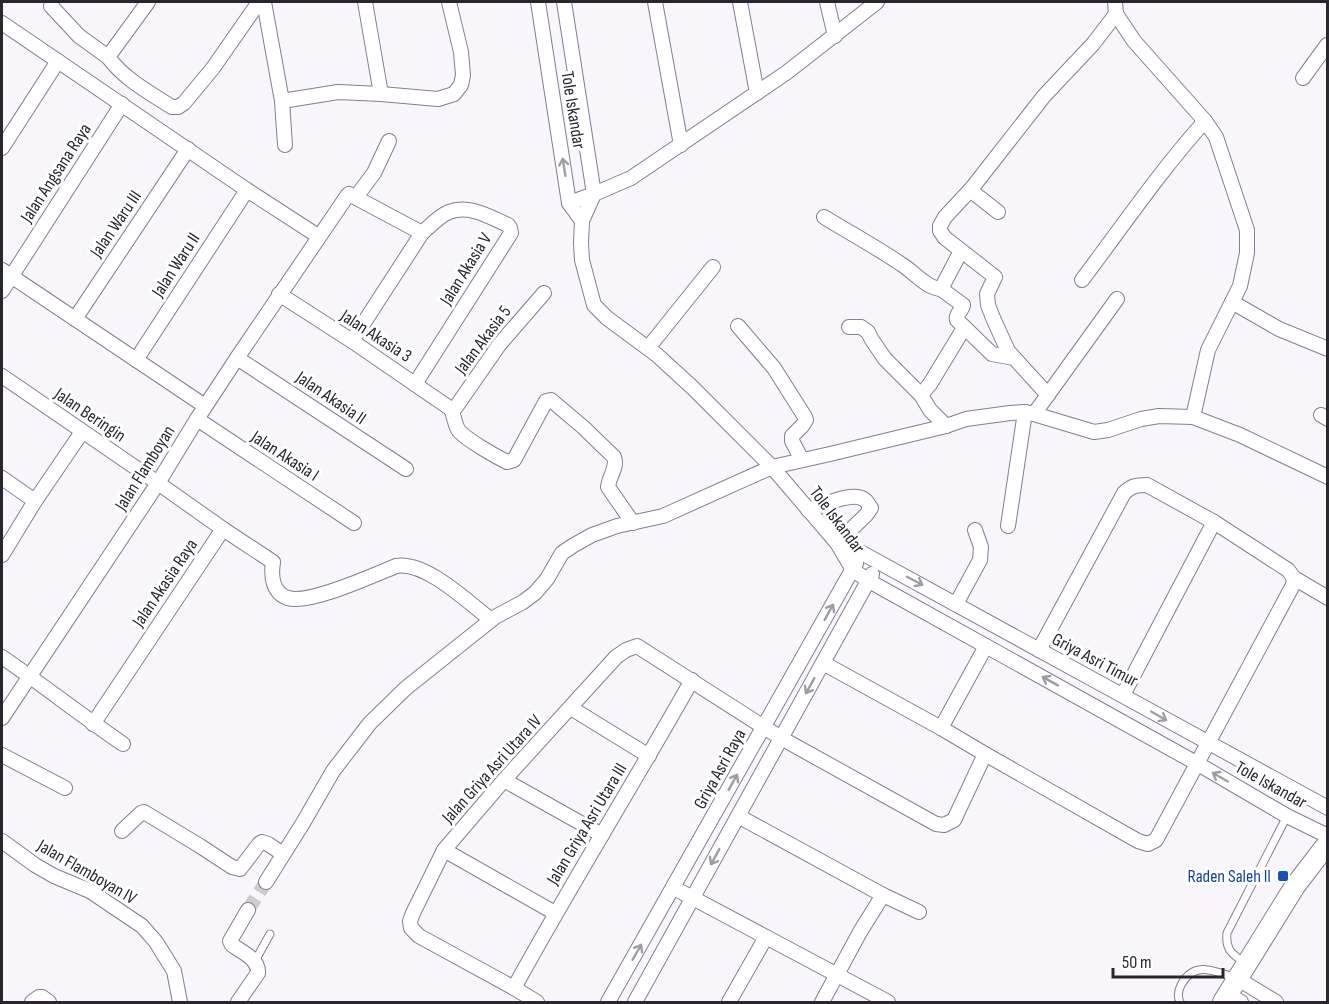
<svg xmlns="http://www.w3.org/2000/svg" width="1329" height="1004" font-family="'Sofia Sans Condensed',sans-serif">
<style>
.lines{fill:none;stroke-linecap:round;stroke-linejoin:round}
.minor-tunnel{stroke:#cfcbd2;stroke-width:14;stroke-dasharray:14 7;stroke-linecap:butt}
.service-casing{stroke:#887b96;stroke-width:9}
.minor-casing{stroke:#887b96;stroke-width:16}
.secondary-casing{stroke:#887b96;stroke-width:22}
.service{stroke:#fff;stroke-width:7}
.minor{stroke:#fff;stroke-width:14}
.secondary{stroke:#fff;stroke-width:20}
.oneway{stroke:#9f9da1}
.transit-dot{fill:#1a4fb4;stroke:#fff;stroke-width:2}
.labels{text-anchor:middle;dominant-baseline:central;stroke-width:6;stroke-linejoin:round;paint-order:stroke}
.street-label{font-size:18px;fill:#2a252f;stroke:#fff}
.transit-label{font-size:18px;fill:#164399;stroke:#fff;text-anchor:end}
</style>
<rect width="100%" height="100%" fill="#f8f5fb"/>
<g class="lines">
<!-- minor-tunnel -->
<polyline class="minor-tunnel" points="248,910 266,882"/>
<!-- service casing -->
<g class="service-casing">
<g id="service">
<polyline points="255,961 270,934"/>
<path d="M1246 964C1233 954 1225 951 1227 933L1287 816"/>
<path d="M1180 1002C1177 996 1178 991 1181 985 1194 960 1215 971 1235 978"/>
</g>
</g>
<!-- minor casing -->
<g class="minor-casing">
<g id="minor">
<polyline points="52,2 51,6 79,36 108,57"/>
<path d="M148 2 108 57C124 79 150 93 172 107H178L184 103 213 68 259 2"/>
<polyline points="264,2 282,101 338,92 381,94 438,99 454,94 461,85 463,75 461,52 449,2"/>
<polyline points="365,2 381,94"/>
<polyline points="538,2 569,203 582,221"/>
<polyline points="564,2 594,194 582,221 581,243 582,260 594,305 607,318 657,355 693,388 772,467 837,543 853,570 869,581 1198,764 1287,816 1328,836"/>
<polyline points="655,2 681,145"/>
<polyline points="740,2 757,93"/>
<polyline points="827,2 835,36"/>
<polyline points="1115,2 1116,14 1134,41 1205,121 1216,137 1247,230 1247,253 1240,286 1208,350 1193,417"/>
<polyline points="2,23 247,190 318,236"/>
<polyline points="1303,78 1327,45"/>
<polyline points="282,101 285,145"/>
<polyline points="2,148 58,61"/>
<polyline points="970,190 998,212"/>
<polyline points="356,197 374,173 389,141"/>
<polyline points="569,203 594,194 631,178 786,73 877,2"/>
<path d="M824 217C850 233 876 247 901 264 913 271 926 288 941 289"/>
<path d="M961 251 941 289 963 305C962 311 955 314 957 320L992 354 1014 358"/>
<polyline points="2,270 205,406"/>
<path d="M1082 280C1122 227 1160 171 1205 121"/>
<polyline points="2,291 122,104"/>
<polyline points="279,294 352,341 451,409 456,407 499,345 544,293"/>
<polyline points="1232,302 1279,329 1328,349"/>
<polyline points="75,319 188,149"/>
<polyline points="738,326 774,368 805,417 806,420 803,425 792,436 792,441 802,460"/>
<polyline points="849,327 861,327 868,332 872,340 885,359 921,395 930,410 946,426"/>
<polyline points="648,348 713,267"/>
<polyline points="237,358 406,469"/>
<polyline points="136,360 247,190"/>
<polyline points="2,376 158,483 223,529 93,724"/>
<path d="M415 384 511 233 510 228 508 225C490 217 469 204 449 212 439 216 430 226 422 233"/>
<polyline points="921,395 930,384 964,328"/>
<polyline points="1048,395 1008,351 993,318 988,305 987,294 995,277 945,238 940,231 940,226 945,217 972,188 1044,96 1093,44 1116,14"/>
<path d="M451 409C454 415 455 426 459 431 467 440 495 456 507 462L514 460 546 401 551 400 583 427 614 457C618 467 609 476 608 487L633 523"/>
<polyline points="1034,414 1117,299"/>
<polyline points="1321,415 1328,419"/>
<polyline points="197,419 354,523"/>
<polyline points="2,478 35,501"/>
<path d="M808 510C821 506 853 490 865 500 867 501 869 506 871 508L866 515 837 543"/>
<polyline points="1008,526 1025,412"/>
<path d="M223 529 273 562C271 575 272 593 288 598 309 605 374 575 396 566 426 561 468 602 491 620"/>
<path d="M842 551 862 553C1018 637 1172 724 1328 808"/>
<polyline points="2,555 35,501 82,432"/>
<polyline points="1294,578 1328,598"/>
<polyline points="956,604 980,560 981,547 975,530"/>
<path d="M1039 650 1124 493C1131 486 1136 485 1147 485L1214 522"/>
<path d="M2 657C43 685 82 716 123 744"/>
<polyline points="571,708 649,756"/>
<polyline points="2,718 158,483 197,419 237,358 347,196 349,194 422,233 352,341"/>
<polyline points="941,728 986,646"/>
<polyline points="985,754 1138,841 1148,844 1156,840 1293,585 1294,578 1288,570 1214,522 1123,695"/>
<polyline points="2,755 65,788"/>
<polyline points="504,780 602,835"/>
<polyline points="738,816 883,895 919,912"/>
<polyline points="122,831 141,813 144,812 200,846 232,867 240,869 259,844 262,842 268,844 283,854"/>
<polyline points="2,841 35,865 54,876 90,891 142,926 156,942 174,971 180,1002"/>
<polyline points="444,850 555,913"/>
<polyline points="266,882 303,823 333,771 370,723 406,688 495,617 523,602 535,593 547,579 562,553 574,545 592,535 617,526 663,516 772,467 830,454 946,426 966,419 1010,413 1025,412 1034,414 1094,432 1108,430 1141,419 1159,416 1193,417 1240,435 1328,477"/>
<polyline points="674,888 766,937 729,1002"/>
<polyline points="766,937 888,1002"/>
<polyline points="1238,979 1276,1002"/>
<path d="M514 988C571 884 634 783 692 680"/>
<polyline points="1228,995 1241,1002"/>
<polyline points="32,1002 39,997 42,997 49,1002"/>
<path d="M238 1002 258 973C259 959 242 952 232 945L230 941 248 910"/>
<polyline points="537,1002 514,988 419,936 411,928 410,921 413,913 444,850 504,780 616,657 626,650 637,646 781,738 936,824 944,825 954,820 985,754 941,728 823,663"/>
<polyline points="608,1002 856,563"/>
<polyline points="635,1002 872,574"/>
<polyline points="822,1002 860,932 883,895"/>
</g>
</g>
<!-- secondary casing -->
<g class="secondary-casing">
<polyline id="secondary" points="1223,1002 1295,886 1328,843"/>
</g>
<!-- service -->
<use href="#service" class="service"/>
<!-- minor -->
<use href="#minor" class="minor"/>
<!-- secondary -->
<use href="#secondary" class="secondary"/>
</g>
<!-- one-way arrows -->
<defs><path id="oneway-shaft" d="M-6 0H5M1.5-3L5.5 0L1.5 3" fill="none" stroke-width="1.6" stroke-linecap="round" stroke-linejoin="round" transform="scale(1.5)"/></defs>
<g class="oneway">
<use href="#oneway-shaft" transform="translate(564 167) rotate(-99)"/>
<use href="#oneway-shaft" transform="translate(915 581) rotate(28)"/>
<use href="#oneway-shaft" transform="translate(829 612) rotate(-61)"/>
<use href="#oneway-shaft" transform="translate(1050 681) rotate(-151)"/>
<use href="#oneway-shaft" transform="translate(810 686) rotate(119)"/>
<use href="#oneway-shaft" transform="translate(1159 716) rotate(30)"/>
<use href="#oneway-shaft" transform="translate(1220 777) rotate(-150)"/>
<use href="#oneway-shaft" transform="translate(733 782) rotate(-61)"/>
<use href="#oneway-shaft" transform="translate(715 857) rotate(119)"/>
<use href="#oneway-shaft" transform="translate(637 952) rotate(-60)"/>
</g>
<!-- markers -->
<rect class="transit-dot" x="1277" y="870" width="12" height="12" rx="3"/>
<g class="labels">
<!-- street labels -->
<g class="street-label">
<text transform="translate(573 110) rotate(81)">Tole Iskandar</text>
<text transform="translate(56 173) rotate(-57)">Jalan Angsana Raya</text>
<text transform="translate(116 224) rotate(-56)">Jalan Waru III</text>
<text transform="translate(176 265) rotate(-57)">Jalan Waru II</text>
<text transform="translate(466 269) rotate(-58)">Jalan Akasia V</text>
<text transform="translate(376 336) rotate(33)">Jalan Akasia 3</text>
<text transform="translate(483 340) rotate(-53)">Jalan Akasia 5</text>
<text transform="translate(331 398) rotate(34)">Jalan Akasia II</text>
<text transform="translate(90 415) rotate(34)">Jalan Beringin</text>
<text transform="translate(285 456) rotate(33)">Jalan Akasia I</text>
<text transform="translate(145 468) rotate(-58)">Jalan Flamboyan</text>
<text transform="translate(837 520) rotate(53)">Tole Iskandar</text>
<text transform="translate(165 583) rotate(-56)">Jalan Akasia Raya</text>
<text transform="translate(1095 660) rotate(28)">Griya Asri Timur</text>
<text transform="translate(492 769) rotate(-48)">Jalan Griya Asri Utara IV</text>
<text transform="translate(720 769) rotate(-61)">Griya Asri Raya</text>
<text transform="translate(1271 785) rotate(29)">Tole Iskandar</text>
<text transform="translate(587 824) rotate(-59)">Jalan Griya Asri Utara III</text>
<text transform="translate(87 872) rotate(30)">Jalan Flamboyan IV</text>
</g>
<!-- transit labels -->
<g class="transit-label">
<text x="1271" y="876">Raden Saleh II</text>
</g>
</g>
<!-- border -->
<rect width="1329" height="1004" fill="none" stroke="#2a252f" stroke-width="6"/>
<!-- scale -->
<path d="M1113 968v9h110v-9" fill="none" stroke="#2a252f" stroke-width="3"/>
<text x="1122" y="968" font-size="18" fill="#2a252f" stroke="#ffffff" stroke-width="4.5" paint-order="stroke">50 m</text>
</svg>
